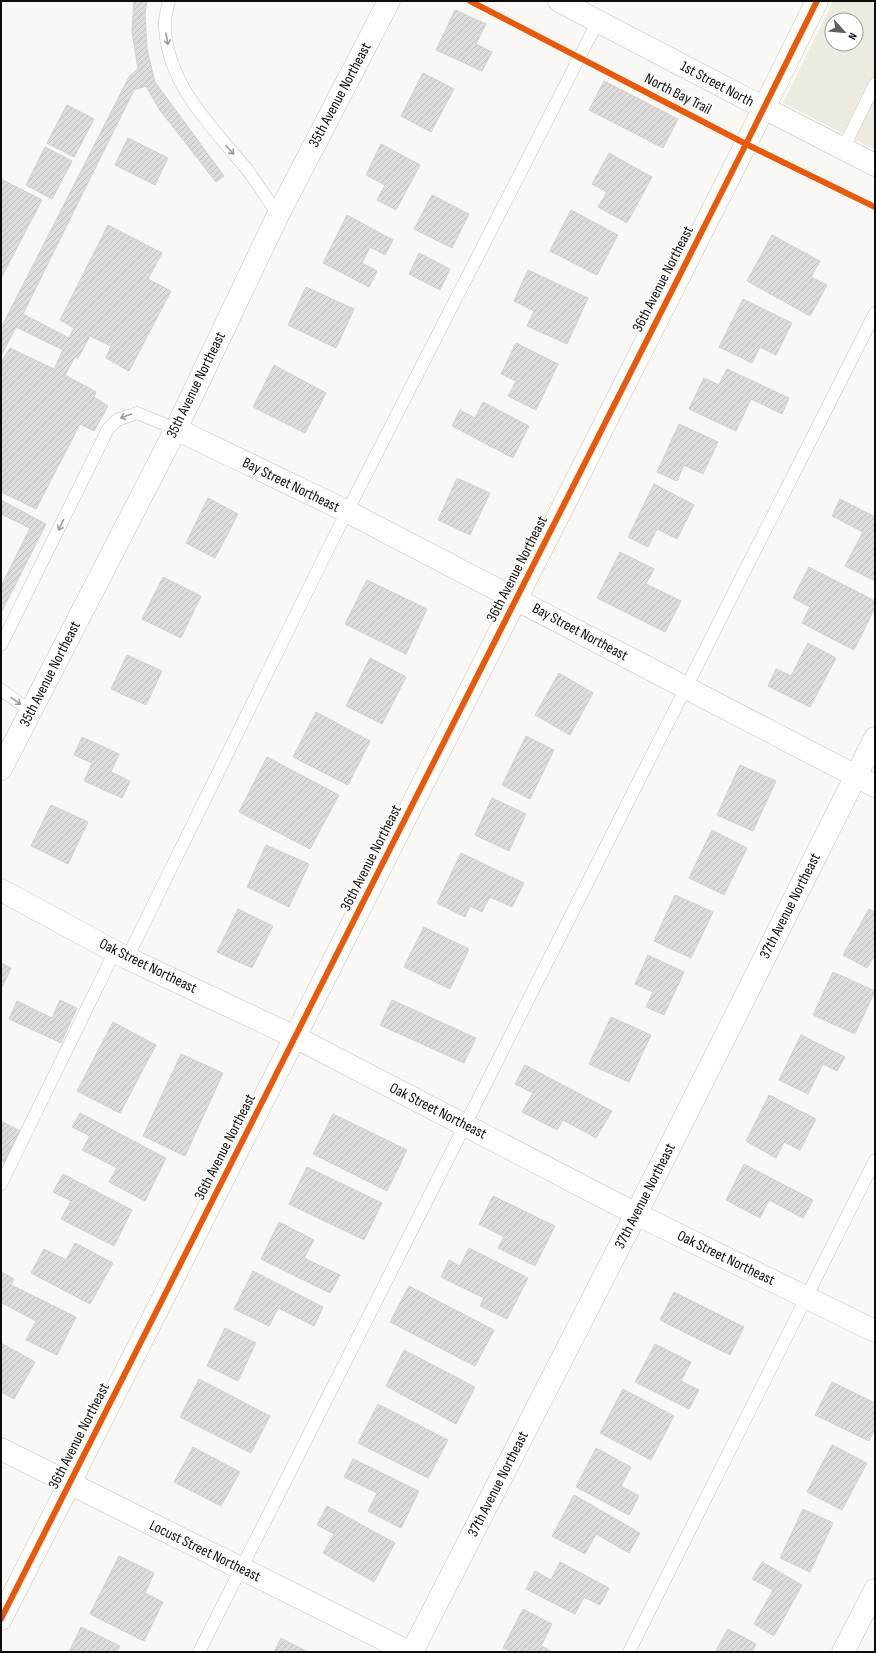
<svg xmlns="http://www.w3.org/2000/svg" width="876" height="1653" font-family="'Sofia Sans Condensed',sans-serif">
<style>
.built{fill:#edeae1;fill-rule:evenodd}
.building{fill:url(#building-hatch);stroke:#d2d0cf}
.lines{fill:none;stroke-linecap:round;stroke-linejoin:round}
.service-casing{stroke:#c1c1be;stroke-width:13}
.minor-casing{stroke:#c1c1be;stroke-width:23}
.tertiary-casing{stroke:#c1c1be;stroke-width:23}
.service{stroke:#fefefd;stroke-width:12}
.minor{stroke:#fefefd;stroke-width:22}
.tertiary{stroke:#fefefd;stroke-width:22}
.cycleway-casing{stroke:#fff;stroke-width:8}
.cycleway{stroke:#e8590c;stroke-width:6}
.oneway{stroke:#9e9e9c}
.labels{text-anchor:middle;dominant-baseline:central;stroke-width:3;stroke-linejoin:round;paint-order:stroke}
.street-label{font-size:15px;fill:#0d0d0a;stroke:#fff}
</style>
<defs>
<pattern id="building-hatch" width="6" height="6" patternUnits="userSpaceOnUse"><rect width="6" height="6" fill="#dfdddb"/><path d="M-1 1l2-2M0 6l6-6M5 7l2-2" fill="none" stroke="#bebcbb"/></pattern>
</defs>
<rect width="100%" height="100%" fill="#f9f8f4"/>
<!-- built -->
<path class="built" d="M833 1H875V150L783 103ZM832 20H856V44H832Z"/>
<!-- building -->
<g class="building">
<polygon points="134,1 147,1 145,13 147,49 155,82 224,176 216,182 159,109 146,86 134,90 23,314 69,338 74,328 60,320 108,225 162,253 148,279 171,291 129,371 106,358 111,346 90,336 78,358 75,357 65,375 96,392 94,397 108,406 94,431 80,424 36,509 1,492 1,362 10,348 54,369 63,350 16,327 1,356 1,328 130,75 138,69 132,31"/>
<polygon points="455,10 486,24 476,44 492,52 482,71 436,50"/>
<polygon points="423,73 454,89 431,132 401,116"/>
<polygon points="604,81 678,119 663,148 589,110"/>
<polygon points="67,105 94,119 74,157 47,143"/>
<polygon points="128,138 168,158 155,185 115,165"/>
<polygon points="381,144 420,165 396,210 377,200 385,185 366,175"/>
<polygon points="45,147 72,161 52,199 26,185"/>
<polygon points="609,153 652,177 627,223 598,207 607,192 592,184"/>
<polygon points="1,179 42,200 1,278"/>
<polygon points="432,195 469,214 452,248 414,229"/>
<polygon points="571,210 618,235 597,275 550,251"/>
<polygon points="347,215 393,240 385,255 370,247 362,263 377,271 369,287 323,263"/>
<polygon points="772,235 820,261 811,277 827,285 810,316 747,281"/>
<polygon points="419,253 450,269 440,290 409,274"/>
<polygon points="528,270 588,298 567,344 527,326 534,311 514,301"/>
<polygon points="306,287 354,309 336,348 288,325"/>
<polygon points="743,299 792,323 776,355 760,347 752,363 719,347"/>
<polygon points="516,343 558,364 536,410 508,396 516,381 501,374"/>
<polygon points="274,365 326,393 305,433 253,407"/>
<polygon points="727,369 789,398 782,414 751,399 736,431 689,409 704,378 719,385"/>
<polygon points="483,402 529,426 513,458 452,426 460,410 475,418"/>
<polygon points="679,424 718,442 703,474 684,465 677,481 657,472"/>
<polygon points="457,478 490,493 470,535 438,520"/>
<polygon points="654,484 694,505 677,539 657,529 648,547 628,537"/>
<polygon points="208,498 238,514 215,558 186,543"/>
<polygon points="840,499 875,517 875,581 845,566 863,532 832,516"/>
<polygon points="1,500 46,524 1,613 1,586 30,528 1,514"/>
<polygon points="620,552 654,569 646,584 681,601 665,632 597,598"/>
<polygon points="809,567 875,601 875,608 854,650 802,623 810,607 793,598"/>
<polygon points="163,577 201,596 181,638 142,619"/>
<polygon points="367,580 427,609 406,654 345,624"/>
<polygon points="808,643 836,658 810,707 768,686 776,669 791,676"/>
<polygon points="127,655 162,671 146,705 111,689"/>
<polygon points="370,658 406,677 382,724 346,706"/>
<polygon points="559,673 593,693 570,735 535,715"/>
<polygon points="316,712 370,741 348,785 293,757"/>
<polygon points="526,736 554,750 530,799 502,785"/>
<polygon points="82,737 119,754 111,772 130,781 122,798 84,781 92,763 74,755"/>
<polygon points="267,757 339,795 310,849 239,812"/>
<polygon points="740,765 776,781 753,831 717,815"/>
<polygon points="492,798 526,814 509,851 475,835"/>
<polygon points="51,805 88,822 68,864 31,846"/>
<polygon points="712,830 747,848 724,895 689,878"/>
<polygon points="266,845 309,864 289,907 247,887"/>
<polygon points="461,853 524,883 512,907 490,897 482,912 470,906 465,917 437,903"/>
<polygon points="675,895 713,912 691,958 654,941"/>
<polygon points="238,909 273,926 252,968 217,952"/>
<polygon points="869,909 875,912 875,955 867,968 843,955"/>
<polygon points="424,927 469,949 450,989 404,967"/>
<polygon points="648,955 684,972 664,1015 646,1007 653,992 635,984"/>
<polygon points="1,963 11,968 1,989"/>
<polygon points="833,972 875,991 855,1034 813,1015"/>
<polygon points="60,1000 77,1008 61,1043 9,1019 17,1001 52,1018"/>
<polygon points="392,1000 476,1038 464,1063 380,1025"/>
<polygon points="611,1017 651,1035 629,1082 589,1064"/>
<polygon points="113,1022 156,1045 120,1113 77,1091"/>
<polygon points="801,1035 845,1057 837,1071 823,1064 808,1094 779,1080"/>
<polygon points="181,1054 223,1073 185,1156 143,1136"/>
<polygon points="525,1065 612,1111 596,1138 563,1120 557,1130 522,1112 533,1093 515,1084"/>
<polygon points="769,1095 816,1119 800,1150 784,1142 776,1158 746,1141"/>
<polygon points="80,1113 166,1158 145,1201 109,1182 117,1168 82,1150 90,1136 72,1127"/>
<polygon points="333,1114 407,1150 387,1191 313,1154"/>
<polygon points="1,1121 20,1131 4,1162 1,1161"/>
<polygon points="744,1164 813,1200 803,1218 769,1200 760,1218 726,1200"/>
<polygon points="307,1167 382,1203 364,1240 289,1204"/>
<polygon points="63,1174 132,1210 114,1246 61,1219 71,1201 53,1192"/>
<polygon points="493,1196 555,1226 535,1266 498,1248 504,1237 479,1224"/>
<polygon points="279,1222 314,1240 304,1258 340,1275 330,1293 261,1259"/>
<polygon points="75,1243 113,1263 90,1304 31,1273 44,1249 66,1260"/>
<polygon points="469,1248 528,1278 507,1319 480,1306 484,1298 441,1277 449,1260 460,1266"/>
<polygon points="253,1271 323,1307 314,1326 278,1308 269,1326 234,1309"/>
<polygon points="1,1272 14,1279 11,1285 76,1317 57,1355 26,1340 36,1321 2,1303 1,1304"/>
<polygon points="409,1286 494,1330 475,1366 390,1322"/>
<polygon points="674,1292 744,1327 730,1355 660,1320"/>
<polygon points="225,1328 256,1343 238,1381 207,1366"/>
<polygon points="1,1343 35,1362 14,1399 1,1392"/>
<polygon points="655,1344 691,1362 681,1381 699,1390 689,1409 635,1382"/>
<polygon points="404,1350 475,1387 456,1424 386,1386"/>
<polygon points="199,1379 270,1416 251,1453 180,1417"/>
<polygon points="832,1382 875,1403 875,1429 869,1441 815,1415"/>
<polygon points="623,1389 674,1416 651,1460 600,1433"/>
<polygon points="378,1404 448,1440 428,1478 358,1443"/>
<polygon points="832,1445 867,1463 842,1510 807,1492"/>
<polygon points="193,1447 240,1472 221,1506 174,1482"/>
<polygon points="596,1448 631,1467 621,1486 639,1496 629,1515 576,1487"/>
<polygon points="353,1459 419,1491 401,1528 368,1511 377,1493 344,1477"/>
<polygon points="574,1495 640,1533 629,1553 596,1534 585,1554 552,1536"/>
<polygon points="327,1506 395,1543 374,1582 323,1553 334,1534 317,1525"/>
<polygon points="803,1509 833,1523 810,1572 780,1558"/>
<polygon points="119,1556 154,1573 145,1593 163,1602 144,1641 90,1614"/>
<polygon points="560,1562 609,1588 600,1605 584,1597 575,1614 526,1589 535,1571 551,1580"/>
<polygon points="762,1562 802,1585 774,1636 754,1624 773,1590 752,1579"/>
<polygon points="523,1609 552,1624 541,1646 553,1652 512,1652 503,1648"/>
<polygon points="81,1627 120,1646 117,1652 69,1652"/>
<polygon points="728,1629 756,1644 752,1652 715,1652"/>
<polygon points="281,1638 308,1652 274,1652"/>
</g>
<g class="lines">
<!-- service casing -->
<g class="service-casing">
<g id="service">
<path d="M169 1C167 9 164 19 165 28 168 85 211 126 245 167 257 182 267 199 278 215"/>
<polyline points="843,149 875,84"/>
<polyline points="1,645 108,429 117,420 137,413 176,429"/>
<polyline points="1,690 31,711"/>
<polyline points="127,958 330,545 598,21"/>
<polyline points="1,1184 115,951"/>
<polyline points="199,1652 875,313"/>
<polyline points="629,1652 875,1160"/>
</g>
</g>
<!-- minor casing -->
<g class="minor-casing">
<g id="minor">
<polyline points="176,429 348,512 875,786"/>
<polyline points="1,769 176,429 278,215 389,1"/>
<polyline points="1,890 127,958 295,1037 636,1214 875,1331"/>
<polyline points="1,1449 409,1652"/>
<polyline points="1,1619 746,144 817,1"/>
<polyline points="412,1652 636,1214 875,738"/>
<polyline points="843,1652 875,1590"/>
</g>
</g>
<!-- tertiary casing -->
<g class="tertiary-casing">
<polyline id="tertiary" points="559,1 764,108 875,165"/>
</g>
<!-- service -->
<use href="#service" class="service"/>
<!-- minor -->
<use href="#minor" class="minor"/>
<!-- tertiary -->
<use href="#tertiary" class="tertiary"/>
<!-- cycleway casing -->
<g class="cycleway-casing">
<g id="cycleway">
<polyline points="470,1 746,144 875,207"/>
<polyline points="1,1619 746,144 817,1"/>
</g>
</g>
<!-- cycleway -->
<use href="#cycleway" class="cycleway"/>
</g>
<!-- one-way arrows -->
<defs><path id="oneway-shaft" d="M-6 0H5M1.5-3L5.5 0L1.5 3" fill="none" stroke-width="1.6" stroke-linecap="round" stroke-linejoin="round"/></defs>
<g class="oneway">
<use href="#oneway-shaft" transform="translate(167 39) rotate(80)"/>
<use href="#oneway-shaft" transform="translate(230 150) rotate(48)"/>
<use href="#oneway-shaft" transform="translate(126 416) rotate(160)"/>
<use href="#oneway-shaft" transform="translate(61 525) rotate(116)"/>
<use href="#oneway-shaft" transform="translate(16 701) rotate(35)"/>
</g>
<g class="labels">
<!-- street labels -->
<g class="street-label">
<text transform="translate(717 84) rotate(28)">1st Street North</text>
<text transform="translate(678 94) rotate(27)">North Bay Trail</text>
<text transform="translate(340 95) rotate(-62)">35th Avenue Northeast</text>
<text transform="translate(663 279) rotate(-63)">36th Avenue Northeast</text>
<text transform="translate(196 385) rotate(-64)">35th Avenue Northeast</text>
<text transform="translate(291 485) rotate(26)">Bay Street Northeast</text>
<text transform="translate(517 569) rotate(-63)">36th Avenue Northeast</text>
<text transform="translate(580 632) rotate(28)">Bay Street Northeast</text>
<text transform="translate(50 674) rotate(-63)">35th Avenue Northeast</text>
<text transform="translate(371 858) rotate(-63)">36th Avenue Northeast</text>
<text transform="translate(790 906) rotate(-63)">37th Avenue Northeast</text>
<text transform="translate(148 966) rotate(26)">Oak Street Northeast</text>
<text transform="translate(438 1111) rotate(27)">Oak Street Northeast</text>
<text transform="translate(225 1147) rotate(-63)">36th Avenue Northeast</text>
<text transform="translate(645 1196) rotate(-63)">37th Avenue Northeast</text>
<text transform="translate(726 1258) rotate(26)">Oak Street Northeast</text>
<text transform="translate(79 1436) rotate(-63)">36th Avenue Northeast</text>
<text transform="translate(498 1484) rotate(-63)">37th Avenue Northeast</text>
<text transform="translate(205 1551) rotate(26)">Locust Street Northeast</text>
</g>
</g>
<!-- border -->
<rect width="876" height="1653" fill="none" stroke="#0d0d0a" stroke-width="4"/>
<!-- north arrow -->
<g transform="translate(844 32) rotate(117)"><circle r="19" fill="#ffffff" stroke="#9e9e9d"/>
<path d="M0-3L7 15L0 10L-7 15Z" fill="#605f5c"/>
<text y="-6" font-size="11" font-weight="bold" text-anchor="middle" fill="#0d0d0a">N</text>
</g>
</svg>
